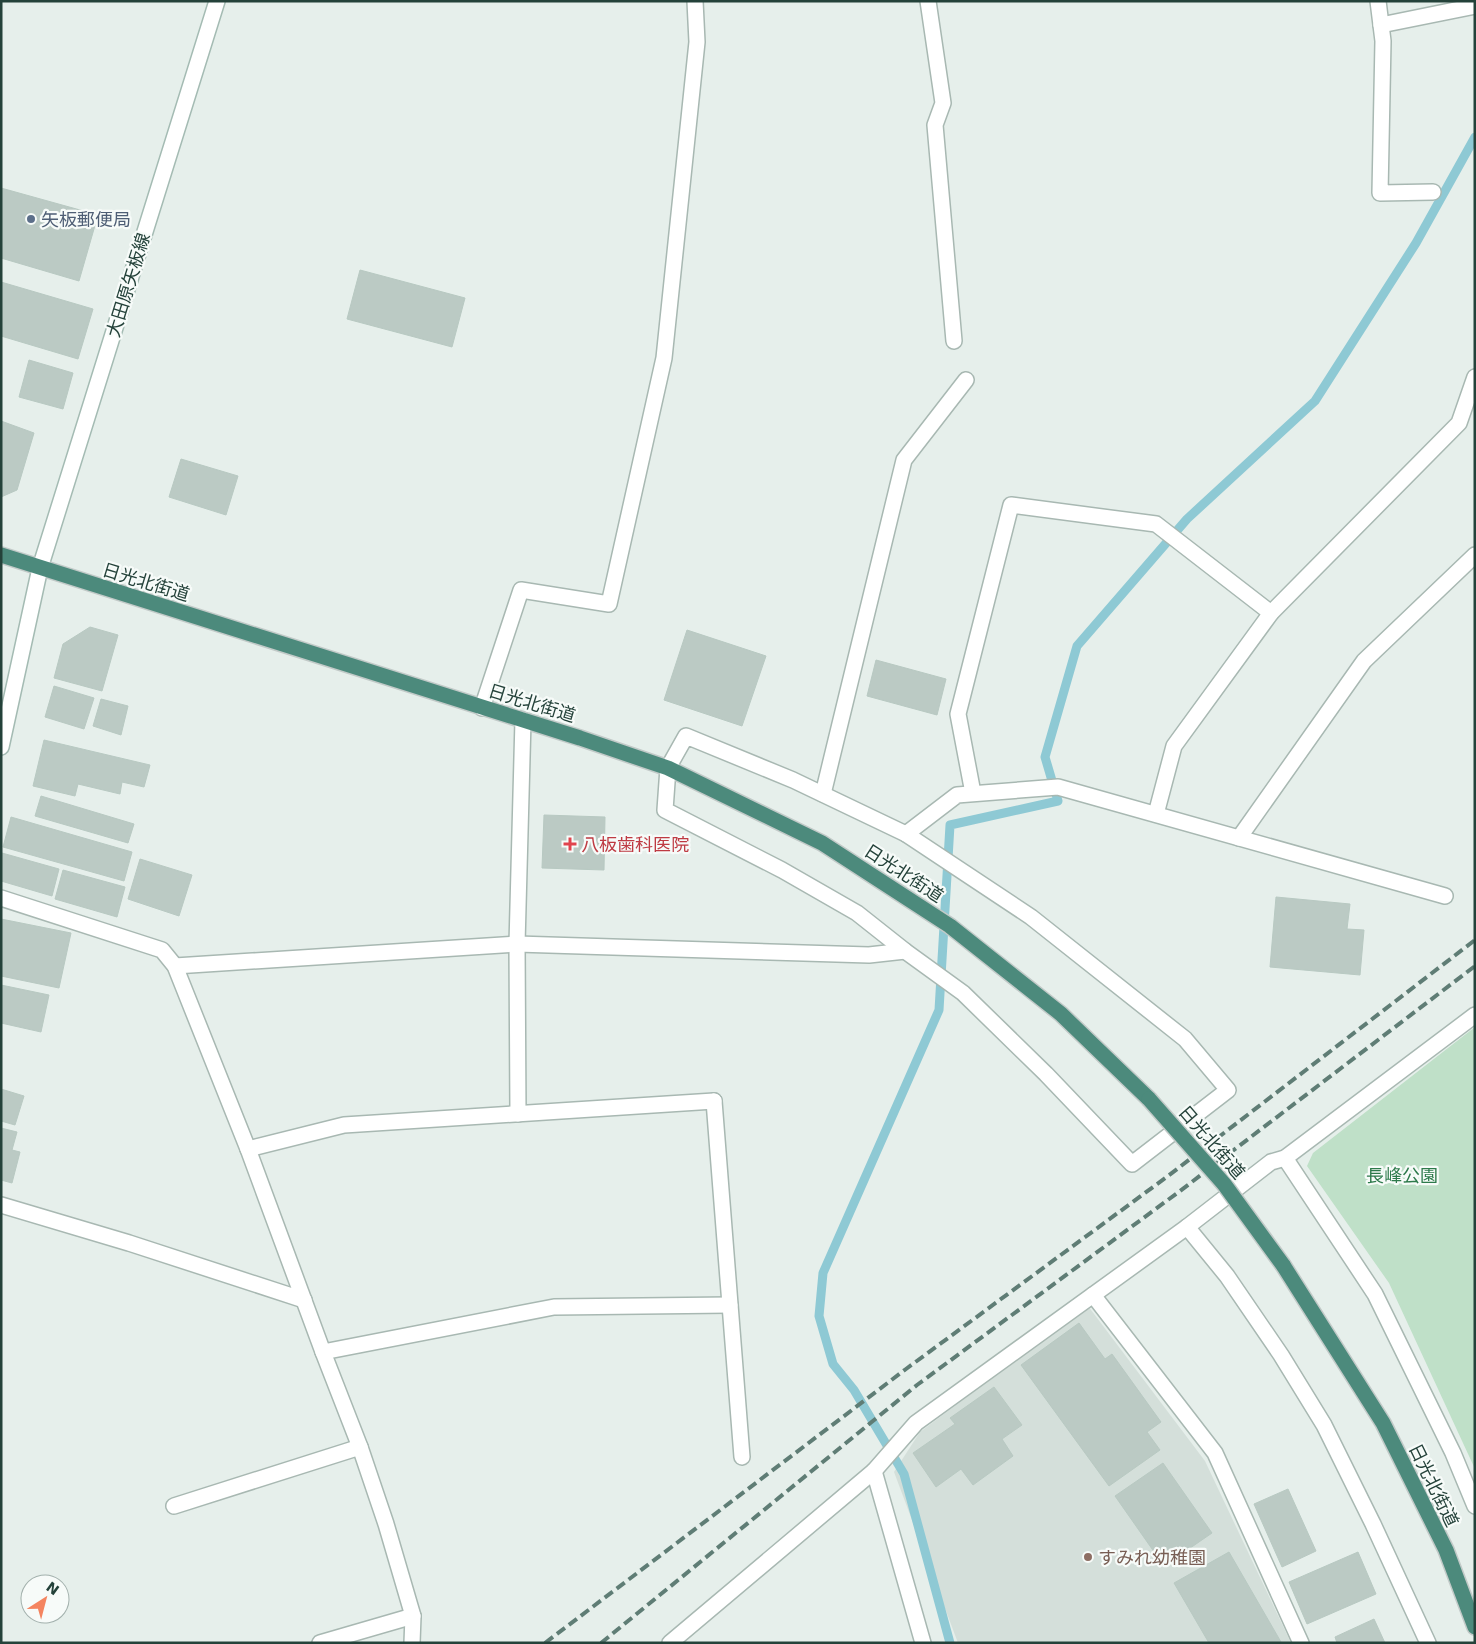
<svg xmlns="http://www.w3.org/2000/svg" width="1476" height="1644" font-family="'DejaVu Sans','Noto Sans JP',sans-serif">
<style>
.built{fill:#d4dfda}
.green{fill:#bfe0c8}
.lines{fill:none;stroke-linecap:round;stroke-linejoin:round}
.stream{stroke:#8ec9d4;stroke-width:9}
.building{fill:#bbcac4;stroke:#b8c9c2}
.service-casing{stroke:#a8b8b2;stroke-width:18}
.minor-casing{stroke:#a8b8b2;stroke-width:18}
.secondary-casing{stroke:#a4bbb3;stroke-width:18}
.trunk-casing{stroke:#c2cac8;stroke-width:18}
.service{stroke:#fff;stroke-width:15}
.minor{stroke:#fff;stroke-width:15}
.secondary{stroke:#fff;stroke-width:15}
.trunk{stroke:#4c8a7c;stroke-width:15}
.rail{stroke:#5f7d75;stroke-width:4;stroke-dasharray:10 5;stroke-linecap:butt}
.trunk-bridge-casing{stroke:#c2cac8;stroke-width:18;stroke-linecap:butt}
.trunk-bridge{stroke:#4c8a7c;stroke-width:15}
.service-dot{fill:#5c6f8a;stroke:#f7fbf9;stroke-width:2}
.health-dot{fill:#e0444e;stroke:#f7fbf9;stroke-width:2}
.education-dot{fill:#8d6e63;stroke:#f7fbf9;stroke-width:2}
.labels{text-anchor:middle;dominant-baseline:central;stroke-width:4.5;stroke-linejoin:round;paint-order:stroke}
.service-label{font-size:18px;fill:#4e5e75;stroke:#f7fbf9;text-anchor:start}
.street-label{font-size:18px;fill:#24423a;stroke:#f7fbf9}
.health-label{font-size:18px;fill:#be3a42;stroke:#f7fbf9;text-anchor:start}
.park-label{font-size:18px;fill:#2d7a4b;stroke:#f7fbf9}
.education-label{font-size:18px;fill:#785e54;stroke:#f7fbf9;text-anchor:start}
</style>
<rect width="100%" height="100%" fill="#e6efeb"/>
<!-- built -->
<polygon class="built" points="1088,1306 1205,1461 1291,1643 958,1643 894,1472 920,1432"/>
<!-- green -->
<polygon class="green" points="1475,1027 1475,1469 1389,1283 1307,1166 1313,1153"/>
<g class="lines">
<!-- stream -->
<polyline class="stream" points="950,1643 904,1474 854,1390 833,1364 819,1316 823,1273 939,1010 950,825 1058,801 1045,757 1077,646 1187,519 1315,401 1416,243 1475,137"/>
</g>
<!-- building -->
<g class="building">
<polygon points="1,188 98,215 79,281 1,258"/>
<polygon points="360,270 465,298 452,347 347,319"/>
<polygon points="1,282 93,309 78,359 1,336"/>
<polygon points="29,360 73,373 63,409 19,397"/>
<polygon points="1,421 34,433 17,490 1,497"/>
<polygon points="181,459 238,476 226,515 169,497"/>
<polygon points="90,627 118,635 102,691 54,678 63,644"/>
<polygon points="687,630 766,656 742,726 664,700"/>
<polygon points="876,660 946,679 937,715 867,696"/>
<polygon points="54,686 94,698 84,729 45,717"/>
<polygon points="101,699 128,706 121,735 93,726"/>
<polygon points="44,740 150,765 144,787 122,782 120,794 78,784 75,796 33,786"/>
<polygon points="41,796 134,824 128,843 35,816"/>
<polygon points="544,815 605,817 604,870 542,868"/>
<polygon points="11,817 132,852 124,881 3,847"/>
<polygon points="2,853 59,869 52,896 1,881"/>
<polygon points="140,859 192,875 179,916 128,899"/>
<polygon points="63,870 125,887 117,917 55,899"/>
<polygon points="1276,897 1350,904 1347,929 1364,930 1360,975 1270,967"/>
<polygon points="1,919 71,933 59,988 1,976"/>
<polygon points="1,985 49,995 41,1032 1,1023"/>
<polygon points="1,1089 24,1096 15,1125 1,1121"/>
<polygon points="1,1128 17,1132 12,1150 20,1152 12,1183 1,1180"/>
<polygon points="1079,1323 1105,1359 1112,1354 1161,1422 1147,1432 1160,1450 1109,1486 1021,1365"/>
<polygon points="994,1387 1022,1425 1002,1439 1013,1456 973,1485 961,1469 936,1487 913,1453 955,1424 950,1418"/>
<polygon points="1163,1463 1212,1533 1164,1566 1115,1496"/>
<polygon points="1288,1489 1316,1551 1282,1567 1254,1504"/>
<polygon points="1229,1552 1281,1642 1279,1643 1209,1643 1174,1583"/>
<polygon points="1358,1552 1376,1594 1307,1624 1289,1582"/>
<polygon points="1374,1619 1385,1643 1337,1643 1335,1637"/>
</g>
<g class="lines">
<!-- service casing -->
<g class="service-casing">
<polyline id="service" points="248,1149 344,1125 714,1101"/>
</g>
<!-- minor casing -->
<g class="minor-casing">
<g id="minor">
<polyline points="928,1 943,103 935,125 954,341"/>
<polyline points="1378,1 1383,41 1380,193 1433,192"/>
<polyline points="1381,25 1475,6"/>
<polyline points="482,708 521,590 609,604 664,358 697,42 695,1"/>
<polygon points="686,736 793,780 906,834 1031,917 1185,1039 1228,1090 1132,1164 1046,1074 963,993 905,951 857,913 782,870 665,810 668,768"/>
<polyline points="973,793 958,714 1011,505 1156,524 1271,613"/>
<polyline points="823,794 904,460 966,380"/>
<polyline points="1156,814 1174,746 1271,613 1459,423 1475,377"/>
<polyline points="906,834 957,795 1058,787 1445,896"/>
<polyline points="1239,838 1364,661 1475,555"/>
<polyline points="1,898 162,950 175,966 248,1149 323,1352 360,1447 386,1524 413,1616 412,1643"/>
<polyline points="175,966 517,944 869,955 905,951"/>
<polyline points="714,1101 742,1457"/>
<polyline points="518,1114 517,944 523,720"/>
<polyline points="1285,1158 1375,1294 1453,1453 1475,1506"/>
<polyline points="1,1205 129,1243 304,1300"/>
<polyline points="1187,1227 1227,1276 1281,1355 1324,1425 1373,1524 1428,1643"/>
<polyline points="1093,1295 1215,1453 1301,1643"/>
<polyline points="323,1352 554,1307 730,1305"/>
<polyline points="874,1471 916,1423 1187,1227 1271,1162 1285,1158 1475,1015"/>
<polyline points="174,1506 360,1447"/>
<polyline points="320,1643 413,1616"/>
<polyline points="670,1643 874,1471 923,1643"/>
</g>
</g>
<!-- secondary casing -->
<g class="secondary-casing">
<polyline id="secondary" points="1,747 40,568 217,1"/>
</g>
<!-- trunk casing -->
<g class="trunk-casing">
<g id="trunk">
<polyline points="1,555 580,738 668,768 822,843 950,926 1061,1014 1149,1099"/>
<polyline points="1283,1265 1383,1423 1446,1550 1475,1627"/>
</g>
</g>
<!-- service -->
<use href="#service" class="service"/>
<!-- minor -->
<use href="#minor" class="minor"/>
<!-- secondary -->
<use href="#secondary" class="secondary"/>
<!-- trunk -->
<use href="#trunk" class="trunk"/>
<!-- rail -->
<g class="rail">
<polyline points="545,1643 906,1369 1168,1176 1475,940"/>
<polyline points="601,1643 917,1385 1180,1191 1475,966"/>
</g>
<!-- trunk-bridge casing -->
<g class="trunk-bridge-casing">
<polyline id="trunk-bridge" points="1149,1099 1224,1184 1283,1265"/>
</g>
<!-- trunk-bridge -->
<use href="#trunk-bridge" class="trunk-bridge"/>
</g>
<!-- markers -->
<circle class="service-dot" cx="31" cy="219" r="5"/>
<path class="health-dot" d="M567.5 836.5h5v5h5v5h-5v5h-5v-5h-5v-5h5z"/>
<circle class="education-dot" cx="1088" cy="1557" r="5"/>
<g class="labels">
<!-- service labels -->
<g class="service-label">
<text x="41" y="219">矢板郵便局</text>
</g>
<!-- street labels -->
<g class="street-label">
<text transform="translate(128 285) rotate(-73)">大田原矢板線</text>
<text transform="translate(146 582) rotate(17)">日光北街道</text>
<text transform="translate(532 703) rotate(17)">日光北街道</text>
<text transform="translate(904 873) rotate(33)">日光北街道</text>
<text transform="translate(1212 1142) rotate(49)">日光北街道</text>
<text transform="translate(1434 1485) rotate(64)">日光北街道</text>
</g>
<!-- health labels -->
<g class="health-label">
<text x="581" y="844">八板歯科医院</text>
</g>
<!-- park labels -->
<g class="park-label">
<text x="1402" y="1175">長峰公園</text>
</g>
<!-- education labels -->
<g class="education-label">
<text x="1098" y="1557">すみれ幼稚園</text>
</g>
</g>
<!-- border -->
<rect width="1476" height="1644" fill="none" stroke="#24423a" stroke-width="5"/>
<!-- north arrow -->
<g transform="translate(45 1599) rotate(36)"><circle r="24" fill="#f7fbf9" stroke="#a3b1ad"/>
<path d="M0-4L9 19L0 12L-9 19Z" fill="#f4845f"/>
<text y="-8" font-size="14" font-weight="bold" text-anchor="middle" fill="#24423a">N</text>
</g>
</svg>
